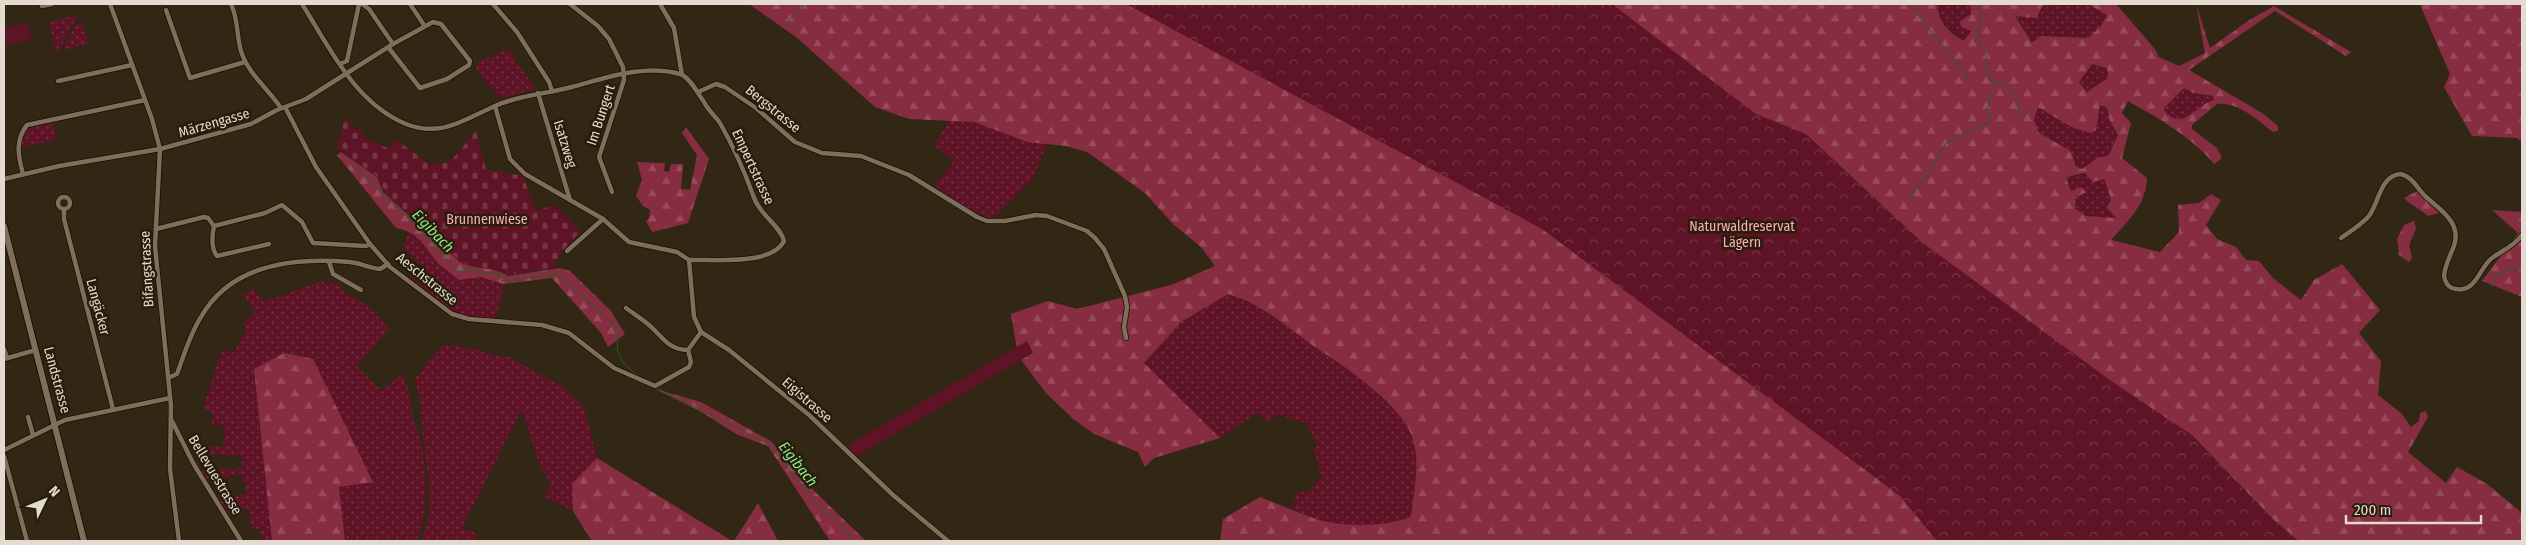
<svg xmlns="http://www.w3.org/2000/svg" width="2526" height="545" font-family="'Fira Sans Condensed',sans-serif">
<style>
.grass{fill:url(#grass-dots)}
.forest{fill:url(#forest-firs);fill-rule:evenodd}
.cemetery{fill:url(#cemetery-stones)}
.park{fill:url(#park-crowns)}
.pitch{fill:#5f1327}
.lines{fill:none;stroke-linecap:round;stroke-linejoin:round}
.stream{stroke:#1c6420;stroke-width:1}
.minor-casing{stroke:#1a0f01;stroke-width:6}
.secondary-casing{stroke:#1a0f01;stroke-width:8}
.minor{stroke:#7d6f5a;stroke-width:4.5}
.secondary{stroke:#7d6f5a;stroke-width:6}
.labels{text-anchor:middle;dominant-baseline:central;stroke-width:5;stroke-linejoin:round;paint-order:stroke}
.street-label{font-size:14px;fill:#e3dbcf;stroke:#281c0a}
.park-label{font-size:14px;fill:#fcaeb8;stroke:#281c0a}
.water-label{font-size:15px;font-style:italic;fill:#8ce88b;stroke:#281c0a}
</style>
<defs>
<pattern id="grass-dots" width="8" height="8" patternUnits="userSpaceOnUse" patternTransform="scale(1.25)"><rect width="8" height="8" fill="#5f1327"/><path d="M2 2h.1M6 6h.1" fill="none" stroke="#763545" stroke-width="1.8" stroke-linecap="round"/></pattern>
<pattern id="forest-firs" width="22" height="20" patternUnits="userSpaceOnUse" patternTransform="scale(1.25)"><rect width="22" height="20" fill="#872d41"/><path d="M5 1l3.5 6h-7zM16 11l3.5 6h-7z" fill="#984b5b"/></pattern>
<pattern id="cemetery-stones" width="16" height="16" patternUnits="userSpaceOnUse" patternTransform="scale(1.25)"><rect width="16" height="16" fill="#5f1327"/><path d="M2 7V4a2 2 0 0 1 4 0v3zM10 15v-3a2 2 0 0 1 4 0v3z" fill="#763545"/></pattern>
<pattern id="park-crowns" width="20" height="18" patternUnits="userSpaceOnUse" patternTransform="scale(1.25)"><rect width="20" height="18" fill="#5f1327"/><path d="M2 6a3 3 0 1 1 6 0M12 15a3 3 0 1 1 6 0" fill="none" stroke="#763545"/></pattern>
</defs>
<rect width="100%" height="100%" fill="#322614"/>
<!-- grass -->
<g class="grass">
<polygon points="1936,4 1970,4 1971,14 1967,28 1971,31 1964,41 1942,23"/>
<polygon points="2050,4 2088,4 2107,15 2102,25 2088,38 2041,36 2032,43 2015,15 2037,18 2042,6"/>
<polygon points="78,15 57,54 49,22"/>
<polygon points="83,23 88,44 62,50 76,24"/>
<polygon points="508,49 536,89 502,98 487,84 476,67 478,62"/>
<polygon points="2092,64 2107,68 2108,78 2087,92 2078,82"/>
<path d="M2184 88 2194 93 2213 96 2215 100C2196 104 2182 135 2164 110L2165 107Z"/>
<polygon points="2100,105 2107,108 2110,121 2118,135 2109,155 2096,159 2082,169 2076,167 2071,151 2039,133 2034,120 2038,107 2071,127 2096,130"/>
<polygon points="949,121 978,123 1018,139 1047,144 1033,179 992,219 968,209 935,186 954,160 934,146"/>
<polygon points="52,122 57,139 20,148 28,127"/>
<polygon points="2085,173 2104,179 2117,219 2086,216 2074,208 2076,197 2087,191 2071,191 2066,176 2079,176"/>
<polygon points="410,231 429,249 439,264 459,280 480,277 504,284 496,319 468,317 452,311 410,277 421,265 402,247"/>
<path d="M321 281 339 284 344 293C364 300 375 313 389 329L357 366 382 391 400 376 401 372C410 386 410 401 413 416 413 421 417 426 418 431 428 467 429 506 417 541H345L339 487 372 482 254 369 272 541H263L260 529 253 530 247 508 227 512 219 501 247 493 241 474 209 482 201 470 243 468 241 456 206 454 207 446 223 447 224 426 212 424 213 413 203 408 219 358 224 349 233 353 246 331 244 322 255 311 243 294 254 289 264 302Z"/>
<path d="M1228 294C1259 302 1286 326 1312 345 1336 361 1361 377 1382 397 1394 408 1409 424 1413 440 1420 462 1414 490 1412 512L1409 518C1384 525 1348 528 1322 521 1312 518 1302 513 1292 509L1296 493 1309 491 1321 477 1313 449 1318 446 1306 423 1278 415 1267 422 1257 413 1220 438 1143 363 1181 322Z"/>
<path d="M445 345 482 350V352L511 358 565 388 584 407 597 458 572 484 573 511 544 497 551 482 541 469 522 410 462 528 478 534 475 541H421C437 503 427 475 423 437 422 417 420 399 415 379L438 350Z"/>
</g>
<!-- forest -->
<g class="forest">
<path d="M749 4H1936L1942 23 1954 35 1964 41 1971 31 1961 27 1960 21 1971 14 1970 4H2050L2042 6 2037 18 2015 16 2032 43 2040 36 2088 38 2102 25 2107 15 2088 4H2116L2155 49 2159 57 2179 66 2205 53 2196 4 2210 48 2251 19 2274 6 2351 52 2346 56 2275 11 2189 70 2262 113 2278 126V131L2273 132C2258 120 2237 101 2217 104L2192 125V129L2217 148 2222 158 2214 164C2192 137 2158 118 2128 101L2122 113 2131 123 2122 158 2147 178C2146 205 2128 221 2111 240L2160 252 2179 232 2178 205 2199 203 2211 194 2221 200 2206 225 2217 239 2236 247 2246 260 2259 261 2273 278 2301 300 2314 280 2342 264 2380 310 2359 333 2381 361 2378 395 2402 414 2411 427 2419 421 2420 413 2426 411 2428 417 2408 452 2446 483 2457 467 2487 484 2522 513V541H1220L1223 519 1260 497C1281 505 1302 515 1323 521 1349 527 1384 526 1409 518L1412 512C1414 490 1420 462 1413 440 1409 424 1394 408 1382 397 1361 377 1336 361 1312 345 1286 326 1259 302 1228 294L1181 322 1144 363 1220 438 1154 458 1145 467 1138 452 1094 434 1072 418 1046 393 1018 356 1011 314 1048 301 1077 309 1171 285 1215 266 1201 247 1174 225 1145 193 1087 152 1066 146 1027 142 974 122 909 119 875 107 796 37ZM2092 64 2107 68 2108 78 2087 92 2079 82ZM2184 88 2194 93 2213 96 2214 100C2196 104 2182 134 2164 110L2165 107ZM2100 105 2107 108 2110 121 2118 135 2109 155 2096 159 2082 169 2076 167 2071 151 2039 133 2034 120 2038 107 2071 127 2090 133 2096 130ZM2085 173 2093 182 2104 179 2111 199 2107 208 2116 218 2086 216 2075 209 2076 197 2087 192 2082 187 2071 191 2066 177Z"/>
<polygon points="2421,4 2522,4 2522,142 2517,138 2472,136 2444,87 2450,74 2421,7"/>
<polygon points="686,127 709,159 688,223 652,232 646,221 649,218 650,210 643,206 636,196 642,180 637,162 665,163 664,171 669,172 671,164 683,164 681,189 690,190 697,155 682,133"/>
<path d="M341 152 377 177 383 192 460 262C475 270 494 266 508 276L560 268 570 271 611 311 625 334 608 347 601 333 552 278 504 284 480 277 459 280C453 275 446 270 440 265 423 248 424 234 396 228L337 155Z"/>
<path d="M2417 191 2439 213 2428 216C2419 208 2411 206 2404 198Z"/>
<polygon points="2492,210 2522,212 2522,297 2482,281 2518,233"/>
<polygon points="2414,221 2416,229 2409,245 2412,258 2409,262 2399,255 2397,239 2404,225"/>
<polygon points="284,353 313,359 373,482 339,487 345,541 272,541 254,369"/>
<polygon points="655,389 701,402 772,442 808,485 866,541 830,541 768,446 738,435 698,410"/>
<polygon points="597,458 732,541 592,541 573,511 572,484"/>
<polygon points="758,503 778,541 734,541"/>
</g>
<!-- cemetery -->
<path class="cemetery" d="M345 118 355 129 358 128 368 140 390 149 396 139 430 165 450 162 476 131 486 169 523 176 536 211 553 205 581 231 563 250 553 268 508 275C495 265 475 270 460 261L384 192 377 176 337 148Z"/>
<!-- park -->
<polygon class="park" points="1126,4 1612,4 1756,114 1806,134 1923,243 2114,383 2192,435 2275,521 2299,541 1937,541 1900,496 1542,229"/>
<!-- pitch -->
<g class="pitch">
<polygon points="28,23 32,39 5,45 4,28"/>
<polygon points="1027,341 1033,353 855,457 848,448 853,442"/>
</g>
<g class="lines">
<!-- stream -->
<g class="stream">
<polyline points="1909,4 1964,72 1968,80"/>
<path d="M1976 4 1980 10 1981 24 1978 26 1980 29 1977 31C1976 41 1983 46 1986 56 1988 64 1982 71 1990 78 1993 81 1997 80 2001 82 2013 89 2020 106 2022 119"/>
<polyline points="784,25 805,4"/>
<polyline points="1993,88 1993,81"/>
<path d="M350 163 424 233 457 271 498 273 502 281 557 274 609 319 618 332C615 354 619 361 637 375"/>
<polyline points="1911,201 1911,193 1930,172 1945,144 1970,130 1974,131 1989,123 1991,114 1987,110 1992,92"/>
<polyline points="2492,287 2496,276 2511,269 2522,269"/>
<polyline points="659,389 769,444 821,510 835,518 855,541"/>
</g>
<!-- minor casing -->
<g class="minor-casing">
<g id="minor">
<polyline points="42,4 42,6 52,4"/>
<polyline points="110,4 152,119 160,149 155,246 171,406 170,469 179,541"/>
<path d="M231 4C239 20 236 38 242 54 249 74 269 90 281 108"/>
<path d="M302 4C330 48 355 103 406 124 441 138 465 119 495 106 519 95 546 94 572 87 606 78 644 64 680 74 690 77 698 94 704 102 708 110 715 116 720 123 733 146 744 170 753 195 759 215 781 226 784 241 772 266 713 259 689 260"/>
<polyline points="362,4 369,9 393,44"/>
<polyline points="410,4 424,25"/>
<polyline points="493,4 517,32 549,82 552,91"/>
<polyline points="570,4 598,26 609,39 623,67 624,80 599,157 612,192"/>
<polyline points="660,4 674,28 682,75"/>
<polyline points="166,10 190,78 245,62"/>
<polyline points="340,64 347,61 359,4"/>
<polyline points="58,81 132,65"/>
<polyline points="698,92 716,84 725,87 756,108 795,142 822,153 861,156 909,175 977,217 987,221 1005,221 1036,215 1047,216 1087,231 1095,238 1104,249 1125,296 1127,307 1124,327 1126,338"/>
<polyline points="538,93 570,200"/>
<polyline points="495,106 510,159 525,174 603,219 629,242 677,252 689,260"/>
<polyline points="285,107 316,167 370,244 390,267 452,314 469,319 542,325 569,333 614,368 655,386 689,367 691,362 688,350"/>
<path d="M23 174C18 156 15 140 27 125L145 100"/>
<polyline points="4,179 59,166 160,149 251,124 277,110 306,99 393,44 433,22 441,24 470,61 469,65 447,79 420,88 388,47"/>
<circle cx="64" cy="203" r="6"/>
<polyline points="64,210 64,219 113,409"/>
<polyline points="214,226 265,213 282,205 302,222 313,243 366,246 370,244"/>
<path d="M214 226C212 235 211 249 217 256L269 244"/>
<polyline points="156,229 204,217 208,218 214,226"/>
<path d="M2341 238C2351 231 2361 225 2369 216 2379 203 2380 176 2400 174 2412 176 2417 188 2425 196 2440 210 2462 222 2454 246 2450 256 2445 265 2444 276 2445 282 2448 288 2456 289 2476 293 2479 268 2492 258 2503 250 2513 247 2522 235"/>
<polyline points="567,251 603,219"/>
<polyline points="689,260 694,317 701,332 729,350 809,415 893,495 948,541"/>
<polyline points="329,262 333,274 361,290"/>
<path d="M626 308C634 314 642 319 649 325 663 337 668 350 688 350L701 332"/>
<polyline points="4,349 7,358"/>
<polyline points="4,359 36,350"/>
<path d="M168 378 177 374C184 355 190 334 201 317 231 264 294 257 350 262 360 263 369 268 380 269L388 264"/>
<polyline points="28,417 33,435"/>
<polyline points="171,419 193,463 241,541"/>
<polyline points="4,450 65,420 170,398"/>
<polyline points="4,456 27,541"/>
</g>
</g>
<!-- secondary casing -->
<g class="secondary-casing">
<polyline id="secondary" points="4,226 84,541"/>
</g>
<!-- minor -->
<use href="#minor" class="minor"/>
<!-- secondary -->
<use href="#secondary" class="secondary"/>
</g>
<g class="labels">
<!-- street labels -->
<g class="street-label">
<text transform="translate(773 109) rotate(39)">Bergstrasse</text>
<text transform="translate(601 115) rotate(-72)">Im Bungert</text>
<text transform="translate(214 123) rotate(-16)">Märzengasse</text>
<text transform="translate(565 144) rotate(73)">Isatzweg</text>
<text transform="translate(753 167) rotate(65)">Empertstrasse</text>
<text transform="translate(147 269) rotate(-93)">Bifangstrasse</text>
<text transform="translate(427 279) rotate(39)">Aeschstrasse</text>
<text transform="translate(98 307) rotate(75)">Langäcker</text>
<text transform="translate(57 380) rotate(75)">Landstrasse</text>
<text transform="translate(807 400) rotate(41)">Eigistrasse</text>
<text transform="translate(215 475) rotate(59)">Bellevuestrasse</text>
</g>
<!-- park labels -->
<g class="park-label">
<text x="487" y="219">Brunnenwiese</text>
<text x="1742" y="226">Naturwaldreservat<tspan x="1742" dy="16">Lägern</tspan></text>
</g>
<!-- water labels -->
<g class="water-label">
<text transform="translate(433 231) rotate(46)">Eigibach</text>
<text transform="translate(798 464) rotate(52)">Eigibach</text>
</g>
</g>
<!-- border -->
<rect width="2526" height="545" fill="none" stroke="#e3dbcf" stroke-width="10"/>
<!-- north arrow -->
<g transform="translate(45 500) rotate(47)" stroke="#281c0a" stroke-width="4" paint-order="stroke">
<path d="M0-4L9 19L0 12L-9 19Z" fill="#e3dbcf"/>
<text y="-8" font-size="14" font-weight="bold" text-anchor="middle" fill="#e3dbcf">N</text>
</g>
<!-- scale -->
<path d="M2346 515v8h135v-8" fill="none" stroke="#e3dbcf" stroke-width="2.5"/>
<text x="2354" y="515" font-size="15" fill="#e3dbcf" stroke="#281c0a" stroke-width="4" paint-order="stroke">200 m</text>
</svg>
